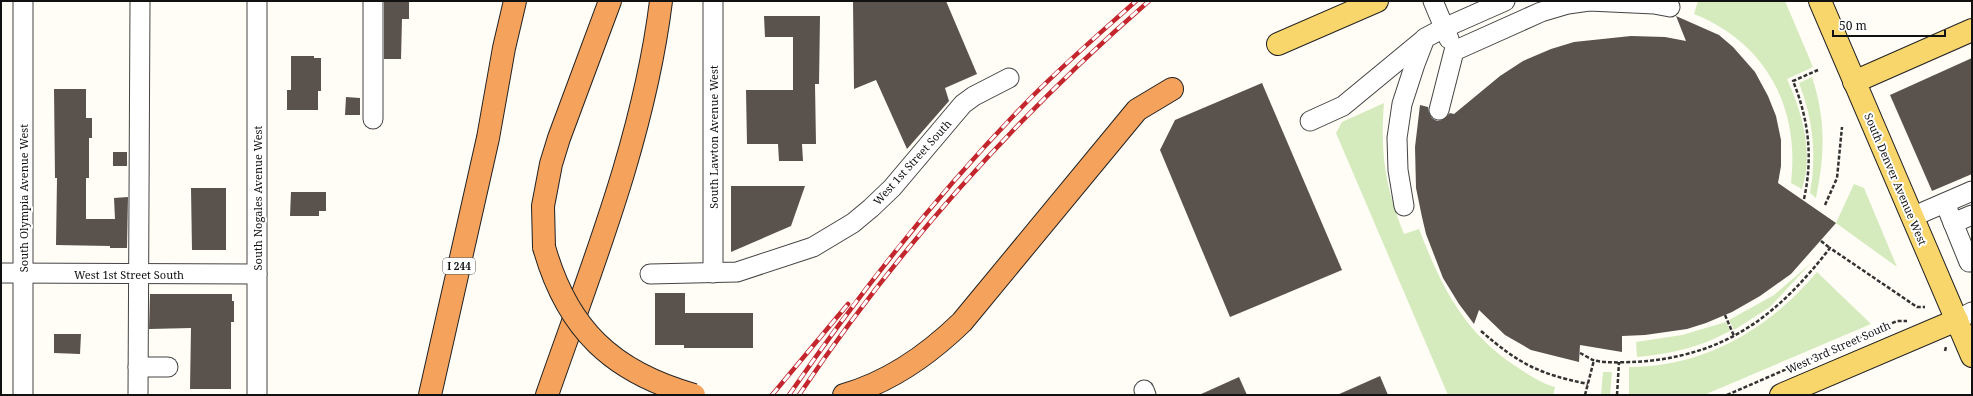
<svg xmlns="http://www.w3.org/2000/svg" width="1973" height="396" font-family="'Noto Serif',serif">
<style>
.green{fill:#d5ebbd}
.building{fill:#5a524d}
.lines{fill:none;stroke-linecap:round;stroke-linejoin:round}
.minor-casing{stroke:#444;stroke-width:21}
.major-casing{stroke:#222;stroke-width:24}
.highway-casing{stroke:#222;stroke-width:24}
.path{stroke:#333;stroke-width:2.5;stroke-dasharray:4 2;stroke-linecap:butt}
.minor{stroke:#fff;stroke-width:19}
.major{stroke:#f9d66b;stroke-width:22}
.highway{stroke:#f5a25d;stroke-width:22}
.rail-casing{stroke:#c4262e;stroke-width:4.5}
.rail{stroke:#fff;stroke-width:3;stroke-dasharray:9;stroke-linecap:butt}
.highway-bridge-casing{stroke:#222;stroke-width:24;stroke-linecap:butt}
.highway-bridge{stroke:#f5a25d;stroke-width:22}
.labels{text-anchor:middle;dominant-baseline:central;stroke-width:4;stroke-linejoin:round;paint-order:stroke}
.shield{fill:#fff;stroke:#585858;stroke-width:1}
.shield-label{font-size:10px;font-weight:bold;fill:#111}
.street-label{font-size:11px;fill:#111;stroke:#fff}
</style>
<rect width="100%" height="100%" fill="#fffdf5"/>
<!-- green -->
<g class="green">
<path d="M1698 1H1785L1813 67 1787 79C1802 112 1814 153 1802 189L1791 183C1800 107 1766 43 1694 14Z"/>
<path d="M1812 77C1826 120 1825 155 1816 198L1810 193C1817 155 1813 119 1799 83Z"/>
<path d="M1384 103C1380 153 1385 187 1404 234L1419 229C1441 286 1464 333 1517 367 1529 375 1541 383 1555 387L1553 395H1448L1336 133 1342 122Z"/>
<polygon points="1854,184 1864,188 1897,267 1836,223"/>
<polygon points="1810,264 1770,307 1734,330 1729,320 1774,295"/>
<path d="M1817 272 1871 324 1704 395H1629V367C1705 367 1769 329 1817 272Z"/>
<path d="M1726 322 1730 331C1701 347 1670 354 1637 357L1636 342 1682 335Z"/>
<polygon points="1603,372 1612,372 1610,395 1601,395"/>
</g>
<!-- building -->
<g class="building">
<polygon points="384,1 409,1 409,19 402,19 401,59 384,59"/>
<polygon points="853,1 946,1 977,74 945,88 949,101 907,149 876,80 854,89"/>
<polygon points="764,16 820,16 819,84 815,84 816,144 802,144 803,161 779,161 778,144 747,144 746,90 793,90 793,37 765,37"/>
<polygon points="1676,16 1719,35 1733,47 1755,72 1768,96 1776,116 1781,140 1781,166 1778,183 1836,223 1791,274 1760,296 1732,312 1706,323 1687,329 1645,335 1622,336 1622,352 1580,345 1579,362 1531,350 1505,335 1479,310 1474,324 1459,304 1443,278 1426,234 1422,217 1416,188 1415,147 1420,105 1428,107 1429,113 1432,118 1437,121 1442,120 1450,113 1454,114 1500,76 1523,61 1551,49 1574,42 1631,36 1665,37 1686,41"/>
<polygon points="291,56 314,56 314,58 321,58 321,91 318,91 318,110 287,110 287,90 291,90"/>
<polygon points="1972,58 1972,174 1932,191 1890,95"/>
<polygon points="1262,83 1342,270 1230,317 1160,150 1175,120"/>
<polygon points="54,89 86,89 86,118 92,118 92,138 89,138 89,178 86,178 86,219 115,219 114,198 128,197 127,248 110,248 110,246 56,245 57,178 55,178"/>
<polygon points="346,97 360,98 360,115 345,115"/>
<rect x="113" y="152" width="14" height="14"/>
<polygon points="731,186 805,186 791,226 731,252"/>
<polygon points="191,188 226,188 226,250 192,250"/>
<polygon points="291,192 326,192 326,211 319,211 319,216 290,216"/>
<polygon points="655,293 685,293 685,313 753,313 753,348 684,348 684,345 655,345"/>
<polygon points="150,294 232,294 232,301 234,301 234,322 231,322 231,389 190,389 191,328 149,329"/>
<polygon points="54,334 81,334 80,354 54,353"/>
<polygon points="1380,376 1388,395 1337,395"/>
<polygon points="1239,377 1247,395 1199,395"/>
</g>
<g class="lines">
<!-- minor casing -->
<g class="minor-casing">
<g id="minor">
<polyline points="713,1 713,273"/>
<polyline points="1433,1 1449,39"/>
<polyline points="1439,110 1454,51 1541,12 1568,4 1589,1 1654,4 1670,7"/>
<polyline points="373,119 373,1"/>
<polyline points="1310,121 1343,106 1423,40"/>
<polyline points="1945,203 1969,262 1972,261"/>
<polyline points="1404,206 1398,170 1397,138 1402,104 1415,64 1425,38 1444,28 1505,1"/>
<polyline points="1912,217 1972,191"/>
<polyline points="1953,223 1972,215"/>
<polyline points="1,273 257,274"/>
<polyline points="650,274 737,272 813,247 853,223 871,208 892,188 963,104 974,96 1009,78"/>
<polyline points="1957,320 1972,312"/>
<polyline points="138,367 168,367"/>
<polyline points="1144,390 1146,395"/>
<polyline points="23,395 23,1"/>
<polyline points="138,395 140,1"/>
<polyline points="257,395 257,1"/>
</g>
</g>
<!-- major casing -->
<g class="major-casing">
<g id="major">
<polyline points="1820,1 1972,356"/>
<polyline points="1278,44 1377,1"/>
<polyline points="1854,82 1972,30"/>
<polyline points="1781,395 1957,320"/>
</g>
</g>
<!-- highway casing -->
<g class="highway-casing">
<g id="highway">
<polyline points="544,247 543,206 551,164 559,138 610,1"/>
<polyline points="430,395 488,138 504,48 515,1"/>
<path d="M547 395C592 266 644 138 661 1"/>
<path d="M844 395C890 382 928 355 962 322L1137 110 1172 89"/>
</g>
</g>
<!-- path -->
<g class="path">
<path d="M1804 199C1813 158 1809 120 1793 81L1818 70"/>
<polyline points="1825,205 1837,178 1842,127"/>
<polyline points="1821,241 1830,248"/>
<polyline points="1725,315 1734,336"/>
<path d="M1481 331C1519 364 1539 374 1588 384"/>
<polyline points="1945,351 1946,347"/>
<path d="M1580 353C1584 355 1589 358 1593 360 1607 364 1634 362 1648 361 1732 352 1780 312 1830 248L1917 307H1925"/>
<polyline points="1585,395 1594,360"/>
<polyline points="1617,395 1619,362"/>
<polyline points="1727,395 1897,321 1907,321"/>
</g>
<!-- minor -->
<use href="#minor" class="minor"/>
<!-- major -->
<use href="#major" class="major"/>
<!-- highway -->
<use href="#highway" class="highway"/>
<!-- rail casing -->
<g class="rail-casing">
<g id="rail">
<polyline points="772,395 848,304"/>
<path d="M789 395C860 292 934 198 1021 108 1057 70 1097 36 1136 1"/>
<path d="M799 395C898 248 1016 117 1149 1"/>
</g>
</g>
<!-- rail -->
<use href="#rail" class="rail"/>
<!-- highway-bridge casing -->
<g class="highway-bridge-casing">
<path id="highway-bridge" d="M544 247C567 329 612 372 694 395"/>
</g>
<!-- highway-bridge -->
<use href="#highway-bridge" class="highway-bridge"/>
</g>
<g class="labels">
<!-- shield labels -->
<rect class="shield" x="443" y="258" width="32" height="16" rx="3"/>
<g class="shield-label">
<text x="459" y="266">I 244</text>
</g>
<!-- street labels -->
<g class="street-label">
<text transform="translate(713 137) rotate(-90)">South Lawton Avenue West</text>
<text transform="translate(912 162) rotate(-48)">West 1st Street South</text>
<text transform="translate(1896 179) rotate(67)">South Denver Avenue West</text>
<text transform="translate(23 198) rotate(-90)">South Olympia Avenue West</text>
<text transform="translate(257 198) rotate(-90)">South Nogales Avenue West</text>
<text x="129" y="274">West 1st Street South</text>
<text transform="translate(1838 347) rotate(-24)">West 3rd Street South</text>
</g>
</g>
<!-- border -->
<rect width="1973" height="396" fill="none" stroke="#111111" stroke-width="4"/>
<!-- scale -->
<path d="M1833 30v6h112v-6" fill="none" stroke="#111111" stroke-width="2"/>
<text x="1839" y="30" font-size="12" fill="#111111" stroke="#ffffff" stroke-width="3" paint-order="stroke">50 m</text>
</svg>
